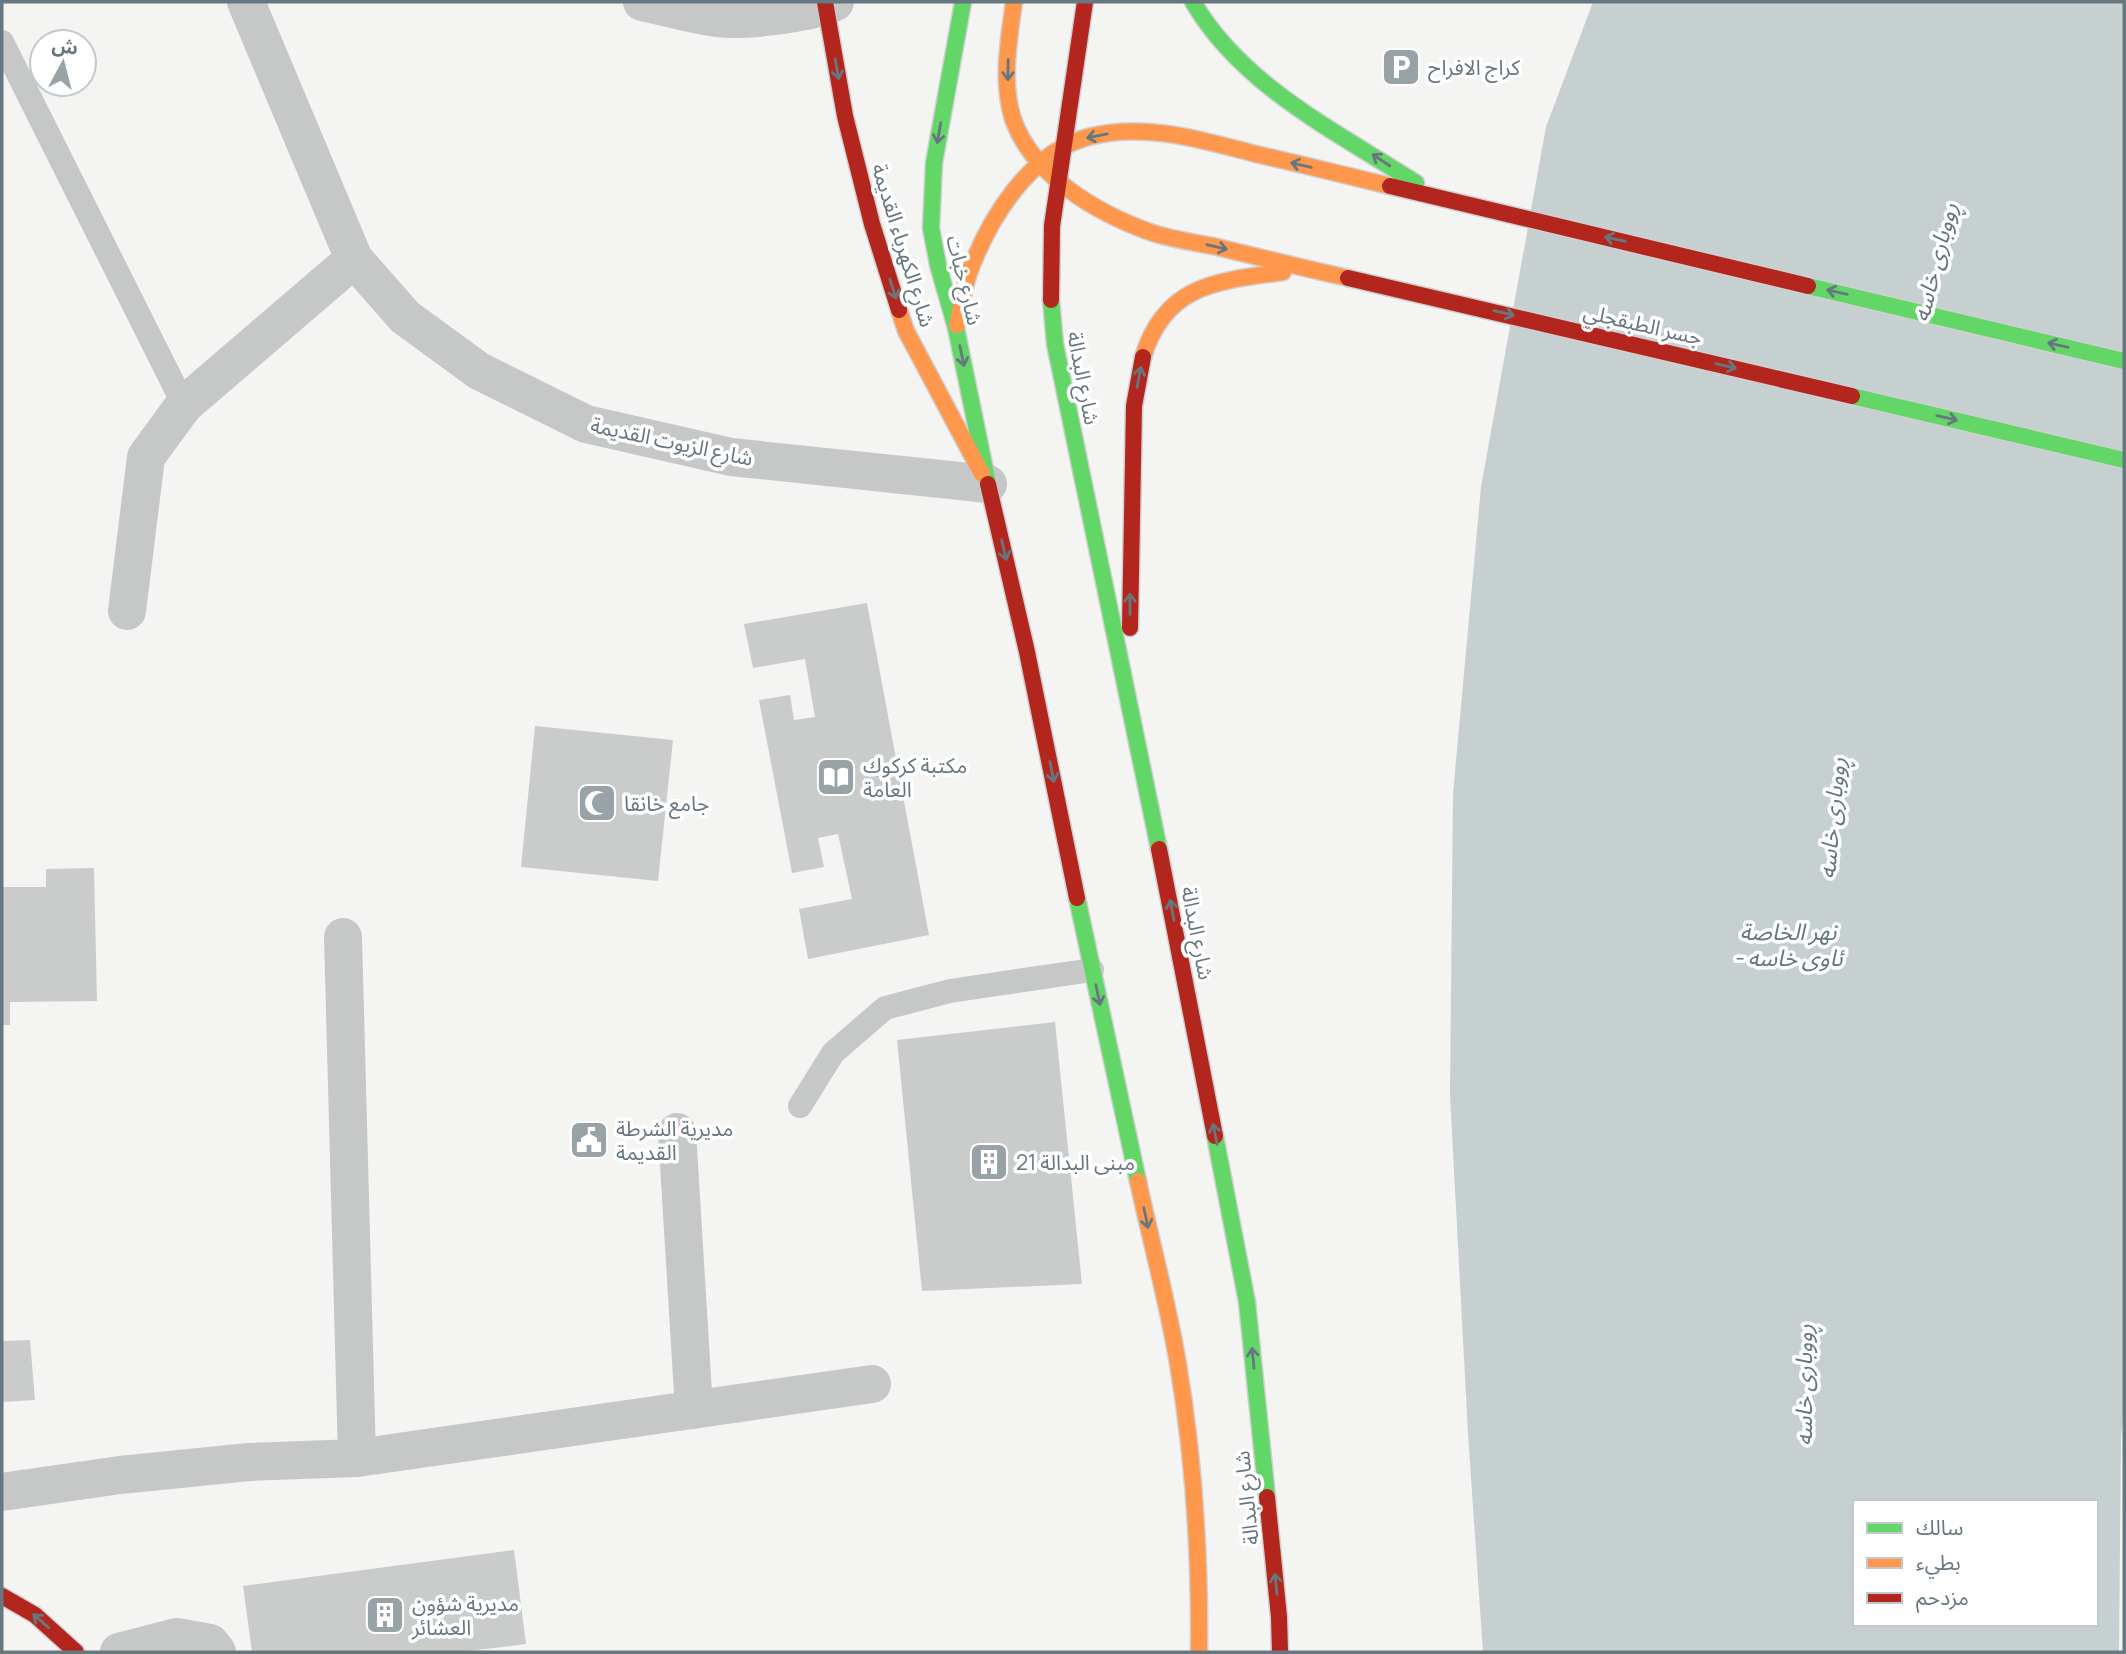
<svg xmlns="http://www.w3.org/2000/svg" width="2126" height="1654" font-family="Manrope,'Noto Sans Arabic',sans-serif">
<style>
.water{fill:#c6d0d1;fill-rule:evenodd}
.building{fill:#cacccc}
.lines{fill:none;stroke-linecap:round;stroke-linejoin:round}
.fast-casing{stroke:#d0d0d0;stroke-width:19}
.slow-casing{stroke:#d0d0d0;stroke-width:19}
.jam-casing{stroke:#d0d0d0;stroke-width:19}
.lane{stroke:#c6c8c8;stroke-width:24}
.street{stroke:#c6c8c8;stroke-width:38}
.fast{stroke:#63d668;stroke-width:16}
.slow{stroke:#ff974d;stroke-width:16}
.jam{stroke:#b3261e;stroke-width:16}
.oneway{stroke:#67777f}
.labels{text-anchor:middle;dominant-baseline:central;stroke-width:7;stroke-linejoin:round;paint-order:stroke}
.poi-label{font-size:21px;fill:#67777f;stroke:#fff;text-anchor:start}
.street-label{font-size:21px;fill:#67777f;stroke:#fff}
.water-label{font-size:23px;font-style:italic;fill:#63787c;stroke:#fff}
</style>
<rect width="100%" height="100%" fill="#f4f4f3"/>
<!-- water -->
<path class="water" d="M1593 2H2124V1402L2121 1437 2119 1652H1483L1468 1434 1450 1095 1453 794 1481 487 1546 127ZM1855 1502H2096V1624H1855Z"/>
<!-- building -->
<g class="building">
<polygon points="867,603 929,935 808,959 799,909 852,899 838,834 818,838 824,867 792,873 759,700 790,695 794,720 815,717 805,659 753,668 744,624"/>
<polygon points="535,726 673,740 658,881 521,867"/>
<polygon points="94,868 97,1001 10,1002 10,1025 2,1025 2,887 46,887 46,869"/>
<polygon points="1055,1022 1082,1284 922,1291 897,1040"/>
<polygon points="30,1340 35,1400 2,1402 2,1341"/>
<polygon points="514,1550 526,1644 461,1652 252,1652 243,1586"/>
</g>
<g class="lines">
<!-- fast casing -->
<g class="fast-casing">
<g id="fast">
<polyline points="963,2 934,163 931,228 938,265 956,328 988,484"/>
<path d="M1193 2C1242 86 1337 132 1416 183"/>
<polyline points="1808,286 2124,361"/>
<polyline points="1051,300 1055,344 1159,849"/>
<polyline points="1852,396 2124,460"/>
<polyline points="1077,898 1138,1181"/>
<polyline points="1215,1136 1247,1302 1267,1497"/>
</g>
</g>
<!-- slow casing -->
<g class="slow-casing">
<g id="slow">
<path d="M1014 2C1009 39 1001 82 1013 119 1033 176 1097 213 1150 232 1170 239 1192 242 1213 246 1258 257 1303 268 1348 278"/>
<polyline points="899,310 906,331 982,474"/>
<path d="M957 325C961 308 963 290 969 273 989 219 1029 153 1088 137 1145 122 1201 140 1256 154 1300 164 1345 175 1390 186"/>
<path d="M1143 357C1165 284 1218 281 1283 272"/>
<path d="M1138 1181C1151 1242 1168 1303 1178 1364 1194 1459 1200 1556 1199 1652"/>
</g>
</g>
<!-- jam casing -->
<g class="jam-casing">
<g id="jam">
<polyline points="825,2 845,116 872,224 899,310"/>
<polyline points="1390,186 1808,286"/>
<polyline points="1348,278 1852,396"/>
<polyline points="1051,300 1052,226 1085,2"/>
<polyline points="988,484 1027,652 1077,898"/>
<polyline points="1130,628 1134,406 1143,357"/>
<polyline points="1159,849 1215,1136"/>
<polyline points="1267,1497 1279,1617 1280,1652"/>
<polyline points="2,1596 35,1615 76,1652"/>
</g>
</g>
<!-- lane -->
<g class="lane">
<polyline points="2,42 184,405"/>
<polyline points="800,1106 833,1053 885,1008 950,991 1092,970"/>
</g>
<!-- street -->
<g class="street">
<polyline points="246,2 354,259 405,317 479,371 586,424 731,457 988,484"/>
<path d="M642 2C668 7 702 18 727 19 752 20 814 13 835 2"/>
<polyline points="127,611 146,457 184,405 354,259"/>
<polyline points="343,937 357,1458"/>
<polyline points="677,1132 694,1410"/>
<polyline points="2,1492 120,1475 249,1462 357,1458 872,1384"/>
<polyline points="119,1652 177,1637 210,1643 217,1652"/>
</g>
<!-- fast -->
<use href="#fast" class="fast"/>
<!-- slow -->
<use href="#slow" class="slow"/>
<!-- jam -->
<use href="#jam" class="jam"/>
</g>
<!-- one-way arrows -->
<defs><path id="oneway-shaft" d="M-6 0H5M1.5-3L5.5 0L1.5 3" fill="none" stroke-width="1.6" stroke-linecap="round" stroke-linejoin="round" transform="scale(1.75)"/></defs>
<g class="oneway">
<use href="#oneway-shaft" transform="translate(837 69) rotate(80)"/>
<use href="#oneway-shaft" transform="translate(1008 70) rotate(91)"/>
<use href="#oneway-shaft" transform="translate(939 133) rotate(100)"/>
<use href="#oneway-shaft" transform="translate(1097 136) rotate(169)"/>
<use href="#oneway-shaft" transform="translate(1381 160) rotate(-147)"/>
<use href="#oneway-shaft" transform="translate(1301 165) rotate(-167)"/>
<use href="#oneway-shaft" transform="translate(1615 239) rotate(-167)"/>
<use href="#oneway-shaft" transform="translate(1217 247) rotate(13)"/>
<use href="#oneway-shaft" transform="translate(893 289) rotate(72)"/>
<use href="#oneway-shaft" transform="translate(1837 292) rotate(-167)"/>
<use href="#oneway-shaft" transform="translate(1504 313) rotate(13)"/>
<use href="#oneway-shaft" transform="translate(2058 345) rotate(-167)"/>
<use href="#oneway-shaft" transform="translate(962 356) rotate(78)"/>
<use href="#oneway-shaft" transform="translate(1726 366) rotate(13)"/>
<use href="#oneway-shaft" transform="translate(1139 377) rotate(-79)"/>
<use href="#oneway-shaft" transform="translate(1947 418) rotate(13)"/>
<use href="#oneway-shaft" transform="translate(1004 550) rotate(77)"/>
<use href="#oneway-shaft" transform="translate(1130 604) rotate(-90)"/>
<use href="#oneway-shaft" transform="translate(1052 772) rotate(79)"/>
<use href="#oneway-shaft" transform="translate(1172 910) rotate(-101)"/>
<use href="#oneway-shaft" transform="translate(1098 995) rotate(78)"/>
<use href="#oneway-shaft" transform="translate(1215 1134) rotate(-101)"/>
<use href="#oneway-shaft" transform="translate(1146 1218) rotate(78)"/>
<use href="#oneway-shaft" transform="translate(1253 1358) rotate(-96)"/>
<use href="#oneway-shaft" transform="translate(1276 1584) rotate(-96)"/>
<use href="#oneway-shaft" transform="translate(41 1621) rotate(-139)"/>
</g>
<!-- icons -->
<defs>
<g id="parking-square" transform="scale(2.0125)"><rect x="-9" y="-9" width="18" height="18" rx="4" fill="#98a3a8" stroke="#fff"/><path d="M-3.5-5.5H1a3.5 3.5 0 0 1 0 7H-1V5.5H-3.5ZM-1-3.4V-.6H.8a1.4 1.4 0 0 0 0-2.8Z" fill="#fff"/></g>
<g id="library-square" transform="scale(2.0125)"><rect x="-9" y="-9" width="18" height="18" rx="4" fill="#98a3a8" stroke="#fff"/><path d="M-6-4Q-3-5.5-.7-3.5V5Q-3 3-6 4ZM6-4Q3-5.5 .7-3.5V5Q3 3 6 4Z" fill="#fff"/></g>
<g id="mosque-square" transform="scale(2.0125)"><rect x="-9" y="-9" width="18" height="18" rx="4" fill="#98a3a8" stroke="#fff"/><path d="M3.5-4.9A6 6 0 1 0 3.5 4.9A5 5 0 1 1 3.5-4.9Z" fill="#fff"/></g>
<g id="civic-square" transform="scale(2.0125)"><rect x="-9" y="-9" width="18" height="18" rx="4" fill="#98a3a8" stroke="#fff"/><path d="M-.6-6.5H3V-4.5H.6V-3L4-1V1h2V6H-6V1h2V-1L-.6-3ZM-1.2 2.5V6h2.4V2.5Z" fill="#fff"/></g>
<g id="building-square" transform="scale(2.0125)"><rect x="-9" y="-9" width="18" height="18" rx="4" fill="#98a3a8" stroke="#fff"/><path d="M-4-6H4V6H1V3H-1V6H-4ZM-2.5-4.3h1.7v1.8h-1.7ZM.8-4.3h1.7v1.8H.8ZM-2.5-1h1.7V.8h-1.7ZM.8-1h1.7V.8H.8Z" fill="#fff"/></g>
</defs>
<g fill-rule="evenodd">
<use href="#parking-square" x="1401" y="67"/>
<use href="#library-square" x="836" y="777"/>
<use href="#mosque-square" x="597" y="803"/>
<use href="#civic-square" x="589" y="1140"/>
<use href="#building-square" x="989" y="1162"/>
<use href="#building-square" x="385" y="1615"/>
</g>
<g class="labels">
<!-- poi labels -->
<g class="poi-label">
<text x="1428" y="67">كراج الافراح</text>
<text x="863" y="765">مكتبة كركوك<tspan x="863" dy="24">العامة</tspan></text>
<text x="624" y="803">جامع خانقا</text>
<text x="616" y="1128">مديرية الشرطة<tspan x="616" dy="24">القديمة</tspan></text>
<text x="1016" y="1162">مبنى البدالة 21</text>
<text x="412" y="1603">مديرية شؤون<tspan x="412" dy="24">العشائر</tspan></text>
</g>
<!-- street labels -->
<g class="street-label">
<text transform="translate(904 245) rotate(73)">شارع الكهرباء القديمة</text>
<text transform="translate(965 280) rotate(76)">شارع خبات</text>
<text transform="translate(1643 324) rotate(13)">جسر الطبقجلي</text>
<text transform="translate(1084 378) rotate(79)">شارع البدالة</text>
<text transform="translate(672 441) rotate(12)">شارع الزيوت القديمة</text>
<text transform="translate(1198 933) rotate(79)">شارع البدالة</text>
<text transform="translate(1246 1498) rotate(-96)">شارع البدالة</text>
</g>
<!-- water labels -->
<g class="water-label">
<text transform="translate(1934 262) rotate(-76)">ڕووباری خاسە</text>
<text transform="translate(1831 818) rotate(-85)">ڕووباری خاسە</text>
<text x="1788" y="931">نهر الخاصة<tspan x="1788" dy="26">- ئاوی خاسە</tspan></text>
<text transform="translate(1803 1385) rotate(-90)">ڕووباری خاسە</text>
</g>
</g>
<!-- border -->
<rect width="2126" height="1654" fill="none" stroke="#67777f" stroke-width="7"/>
<!-- legend -->
<rect x="1853" y="1500" width="245" height="126" fill="#ffffff" stroke="#c2c9cc" stroke-width="2"/>
<rect x="1867" y="1523" width="35" height="10" fill="#63d668" stroke="#c2c9cc" stroke-width="2"/>
<text x="1916" y="1535" font-size="21" fill="#67777f">سالك</text>
<rect x="1867" y="1558" width="35" height="10" fill="#ff974d" stroke="#c2c9cc" stroke-width="2"/>
<text x="1916" y="1570" font-size="21" fill="#67777f">بطيء</text>
<rect x="1867" y="1593" width="35" height="10" fill="#b3261e" stroke="#c2c9cc" stroke-width="2"/>
<text x="1916" y="1605" font-size="21" fill="#67777f">مزدحم</text>
<!-- north arrow -->
<g transform="translate(63 63) rotate(7)"><circle r="33" fill="#ffffff" stroke="#c2c9cc" stroke-width="2"/>
<path d="M0-5L12 26L0 18L-12 26Z" fill="#98a3a8"/>
<text y="-10" font-size="19" font-weight="bold" text-anchor="middle" fill="#67777f">ش</text>
</g>
</svg>
